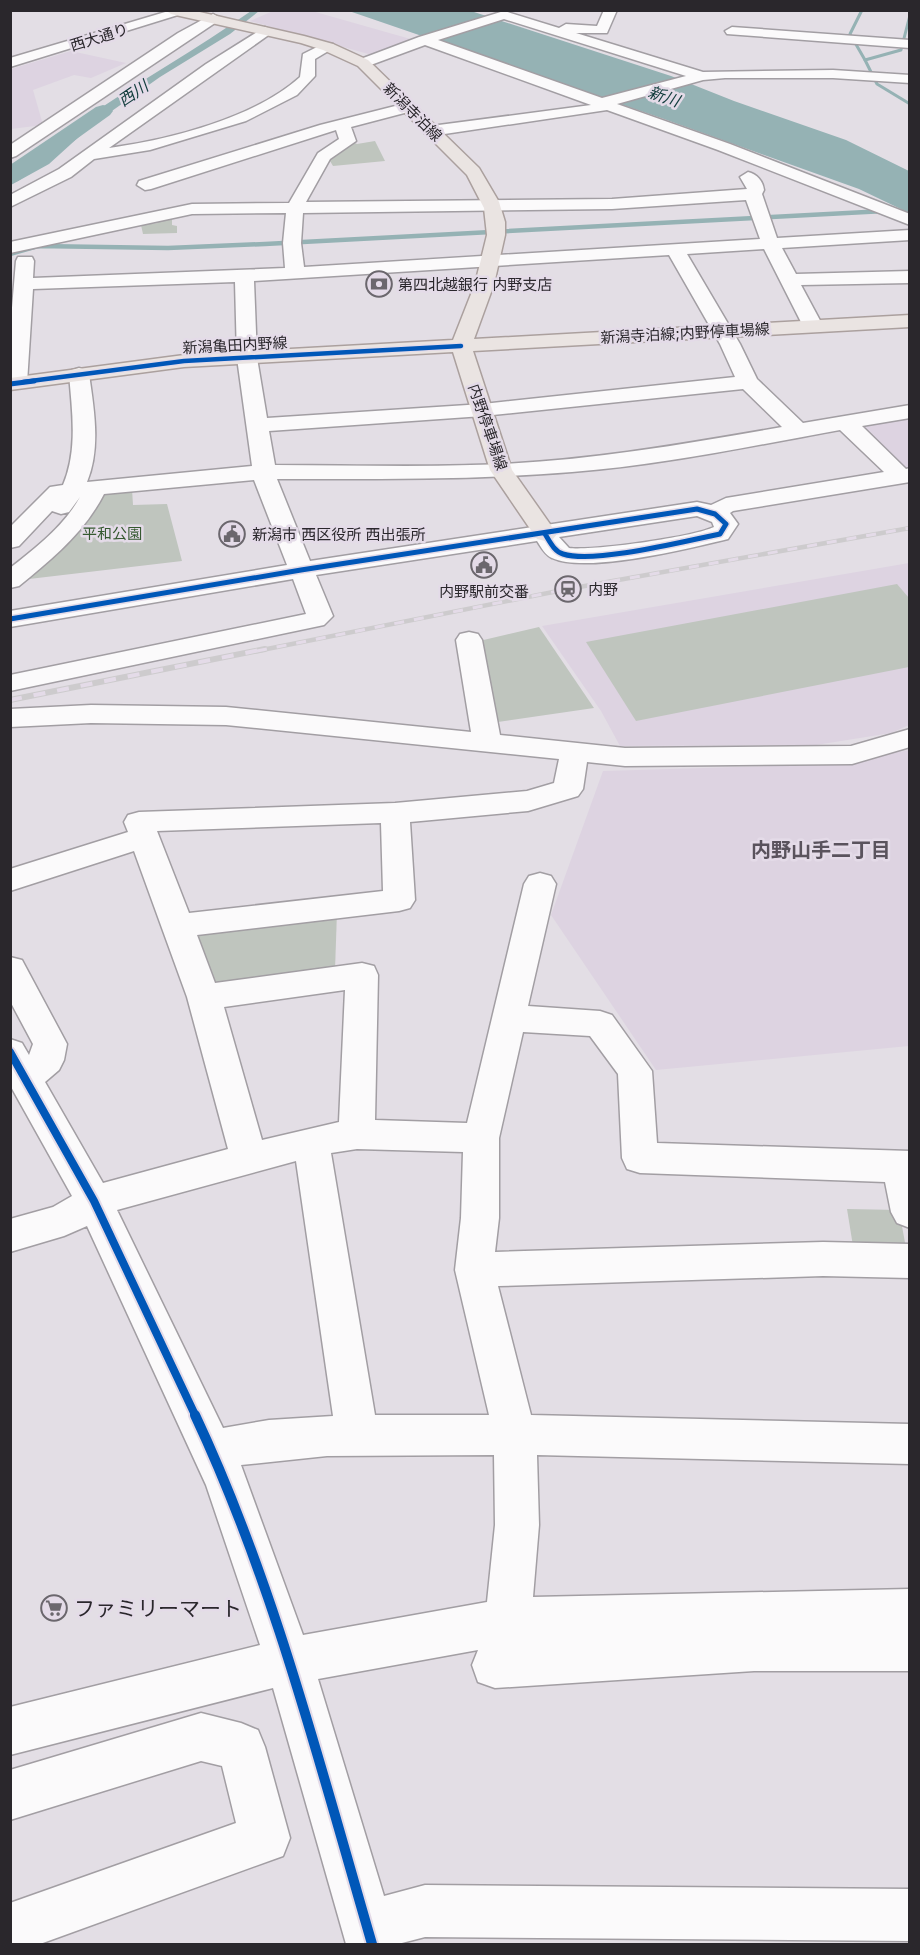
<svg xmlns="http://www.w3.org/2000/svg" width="920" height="1955" font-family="Inter,'Noto Sans JP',sans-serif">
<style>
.built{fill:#ddd3e1}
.green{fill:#bfc5be}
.water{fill:#95b2b4}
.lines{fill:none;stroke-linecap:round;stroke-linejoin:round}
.stream-far1{stroke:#95b2b4;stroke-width:3}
.stream{stroke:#95b2b4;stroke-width:4.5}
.river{fill:#95b2b4;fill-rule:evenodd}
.minor-casing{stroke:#a29ea3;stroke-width:3}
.major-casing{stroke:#aba09e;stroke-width:3}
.minor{fill:#fbfafb;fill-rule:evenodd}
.major{fill:#eae4e2;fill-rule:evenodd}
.rail-far1-casing{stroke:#cdcbcd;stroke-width:4.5}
.rail-casing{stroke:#cdcbcd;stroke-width:6}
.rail-far1{stroke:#e4dbe8;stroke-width:3;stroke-dasharray:10;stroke-linecap:butt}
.rail{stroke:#e4dbe8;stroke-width:4;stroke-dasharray:12;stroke-linecap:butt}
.cycleway-far3-casing{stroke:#e4dbe8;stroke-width:7}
.cycleway-far2-casing{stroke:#e4dbe8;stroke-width:8}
.cycleway-far1-casing{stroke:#e4dbe8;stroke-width:12}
.cycleway-casing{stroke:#e4dbe8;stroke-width:14}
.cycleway-far3{stroke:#0057b8;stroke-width:4.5}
.cycleway-far2{stroke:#0057b8;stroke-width:5}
.cycleway-far1{stroke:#0057b8;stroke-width:8}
.cycleway{stroke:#0057b8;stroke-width:10}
.labels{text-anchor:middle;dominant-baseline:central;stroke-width:5;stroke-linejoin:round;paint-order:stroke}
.far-street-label{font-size:15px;fill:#2a272c;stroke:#e4dbe8}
.far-poi-label{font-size:15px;fill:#2a272c;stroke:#e4dbe8;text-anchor:start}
.far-park-label{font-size:15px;fill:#355930;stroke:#e4dbe8}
.far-water-label{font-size:16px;font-style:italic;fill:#113c3c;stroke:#e4dbe8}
.neighbourhood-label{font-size:20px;font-weight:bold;fill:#5a535d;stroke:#e4dbe8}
.near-poi-label{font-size:21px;fill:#2a272c;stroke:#e4dbe8;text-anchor:start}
</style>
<rect width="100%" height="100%" fill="#e3dee5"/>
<!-- built -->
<g class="built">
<polygon points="273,11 312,11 414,40 372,55 250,21"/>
<polygon points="71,51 126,63 91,78 74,75 33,90 43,125 11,129 11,69"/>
<polygon points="909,417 909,470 902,471 859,425"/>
<polygon points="909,563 909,725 891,733 816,745 620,746 601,711 542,626"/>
<polygon points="909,750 909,1046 656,1070 551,915 603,771 835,764"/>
</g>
<!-- green -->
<g class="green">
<polygon points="351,141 357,144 375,141 385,161 333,166 327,156"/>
<polygon points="172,213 172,225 177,226 177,233 143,234 141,225 158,223 155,216"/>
<polygon points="132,489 133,505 167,504 182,561 29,579 100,492"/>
<polygon points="897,584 909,598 909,667 636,721 586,642"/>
<polygon points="539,627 594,708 491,723 475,642"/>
<polygon points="337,912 335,970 210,988 189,931"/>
<polygon points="847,1209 899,1210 906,1248 853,1246"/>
</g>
<!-- water -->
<g class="water">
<path d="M251 11H259L230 34 160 77 92 125 49 164 11 185V174C23 169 36 163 46 154 59 144 68 130 83 120 138 82 197 49 251 11Z"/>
<polygon points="349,11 471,11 671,76 734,101 846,140 909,171 909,213 859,189 664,119"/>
</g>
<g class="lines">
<!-- stream-far1 -->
<g class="stream-far1">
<polyline points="862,10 850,34 865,60"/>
<polyline points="910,15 901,50 865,60 877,84 910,104"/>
</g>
<!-- stream -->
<polyline class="stream" points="10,254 38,246 168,248 265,244 885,211"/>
<!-- river -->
<polygon class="river" points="103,105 110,107 113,111 110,115 18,181 10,183 10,165 96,107"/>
<!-- minor casing -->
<g class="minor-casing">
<g id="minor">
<polygon points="172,10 194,10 10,67 10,58"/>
<path d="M604 10H617L607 33H576L703 72 833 70 910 75V83L833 78H725L703 80 617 104 730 144 910 214V225L718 150 607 110 431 136 425 134 423 131 431 126 591 105 425 45 368 66 363 67 356 63 358 60 419 37 504 11 559 28 566 24 597 26ZM504 19 686 76 602 98 438 40Z"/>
<polygon points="213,14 220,18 218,21 16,156 10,158 10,145 178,33"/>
<path d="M265 27 272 31 270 34 109 148C169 140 255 118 300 77L303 54 323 44H333L335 47 315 59V76L297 95 246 121 150 150 94 159 71 177 10 207V195L59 169 206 64Z"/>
<polygon points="732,27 910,40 910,48 727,34 725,31"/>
<path d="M407 103 415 108 412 111 351 127 356 141 330 159 306 202 612 199 747 189 740 177 748 172C757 174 763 181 764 190L762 194 777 238 910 230V240L782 248 796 274 910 271V283L801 285 823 326 820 330H806L803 326 764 249 687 254 740 344 757 379 803 423 910 405V418L862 426 906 469 910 468V482L733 511 730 513 738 524 728 539C691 548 586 574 552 558 545 555 541 547 537 541L316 575 333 616 324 625 10 691V675L306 614 293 579 10 627V611L287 565 254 480 104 494C84 533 52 559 19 586L10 588V568C36 548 64 526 80 497L69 512 61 514 52 511 19 546 10 548V527L50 487 63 485C78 450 72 411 69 374L72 370 79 368 86 370 89 374C94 409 101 448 87 482L252 466 237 358 235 282 33 289 27 383 24 387 10 388V331L16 261 18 257H32L34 261 33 278 285 268 283 243 286 213 192 214 10 253V242L192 204 289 203 318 153 339 139 336 130 151 189 145 190 137 185 139 181 320 125ZM746 200 760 239 304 267 301 243 303 213 612 209ZM669 255 720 344 735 377 483 404 267 418 257 358 254 281ZM743 389 782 427C679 445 576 463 471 465 405 467 340 465 275 465L269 431 483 416ZM840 430 884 472 726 498 711 505 697 502 310 561 277 479C376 479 473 480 572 472 662 465 751 446 840 430ZM697 516 712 522 714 527C693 537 593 551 569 548L559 537Z"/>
<path d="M469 632 478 634 482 640 500 735 625 748 851 746 910 729V747L852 764 625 766 587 762 583 789 578 796 528 811 410 822 415 900 410 908 399 911 197 935 215 983 362 963 374 966 378 975 375 1120 467 1123 524 884 529 876 540 873 551 876 556 884 528 1006 600 1011 612 1015 652 1071 657 1143 910 1151V1228L897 1223 891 1212 885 1182 640 1173 627 1169 622 1158 618 1074 590 1036 523 1032 499 1138V1218L495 1252 823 1242 910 1244V1278L823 1276 498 1286 531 1415 910 1424V1464L537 1455 539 1525 533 1597 910 1589V1671H754L495 1688 478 1682 472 1665 478 1650 318 1679 384 1896 425 1885 910 1889V1941L425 1937 398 1944H346L273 1688 10 1755V1707L260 1645 206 1485 87 1226 64 1236 10 1252V1219L53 1207 72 1196 10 1085V1039L22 1043 29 1055 33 1044 10 1001V957L22 960 67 1044 64 1060 59 1070 45 1082 103 1183 228 1149 187 997 134 851 10 891V869L128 832 124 822 128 815 139 812 395 803 527 791 554 783 559 759 226 725 91 723 10 727V709L91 705 226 707 471 732 456 640 460 634ZM381 823 383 891 189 913 157 831ZM345 990 339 1122 262 1140 224 1007ZM357 1149 463 1152 461 1218 455 1270 489 1415H375L331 1153ZM296 1161 333 1416 269 1420 223 1428 117 1210ZM494 1455 495 1525 487 1602 303 1635 241 1465 327 1456Z"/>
<polygon points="201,1713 241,1723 258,1730 265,1747 290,1838 283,1856 40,1944 10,1944 10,1903 236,1823 222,1766 201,1761 10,1820 10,1770"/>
</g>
</g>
<!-- major casing -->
<g class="major-casing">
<polygon id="major" points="165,10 191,10 304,36 333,44 368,60 479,168 499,202 505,222 505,235 494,284 474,339 910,315 910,327 473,351 512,470 557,534 553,539 545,541 537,539 490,470 453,352 184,367 10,390 10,378 184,355 453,340 475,284 487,235 484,208 467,175 358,66 323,50 301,43 171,14"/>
</g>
<!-- minor -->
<use href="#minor" class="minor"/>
<!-- major -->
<use href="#major" class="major"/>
<!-- rail-far1 casing -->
<g class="rail-far1-casing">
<polyline id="rail-far1" points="257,651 568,589 910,528"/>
</g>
<!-- rail casing -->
<g class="rail-casing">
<polyline id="rail" points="10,700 265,649"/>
</g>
<!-- rail-far1 -->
<use href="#rail-far1" class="rail-far1"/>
<!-- rail -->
<use href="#rail" class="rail"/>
<!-- cycleway-far3 casing -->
<g class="cycleway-far3-casing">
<polyline id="cycleway-far3" points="23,382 184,361 461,346"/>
</g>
<!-- cycleway-far2 casing -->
<g class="cycleway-far2-casing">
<g id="cycleway-far2">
<polyline points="10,384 34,381"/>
<path d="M10 619 301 570 697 509 715 514 726 524 720 534C685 541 595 564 563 554 554 551 550 542 545 534"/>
</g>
</g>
<!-- cycleway-far1 casing -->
<g class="cycleway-far1-casing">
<polyline id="cycleway-far1" points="10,1052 94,1201 196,1417"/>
</g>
<!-- cycleway casing -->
<g class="cycleway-casing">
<path id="cycleway" d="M195 1415C274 1583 320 1766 372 1944"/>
</g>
<!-- cycleway-far3 -->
<use href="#cycleway-far3" class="cycleway-far3"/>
<!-- cycleway-far2 -->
<use href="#cycleway-far2" class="cycleway-far2"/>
<!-- cycleway-far1 -->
<use href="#cycleway-far1" class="cycleway-far1"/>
<!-- cycleway -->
<use href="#cycleway" class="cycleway"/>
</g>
<!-- icons -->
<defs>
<g id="bank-ring" transform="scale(1.35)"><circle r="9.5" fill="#e4dbe8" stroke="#6b676d" stroke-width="1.5"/><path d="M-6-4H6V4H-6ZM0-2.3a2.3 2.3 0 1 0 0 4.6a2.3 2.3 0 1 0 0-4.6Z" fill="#6b676d"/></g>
<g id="civic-ring" transform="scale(1.35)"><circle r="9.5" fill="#e4dbe8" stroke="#6b676d" stroke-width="1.5"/><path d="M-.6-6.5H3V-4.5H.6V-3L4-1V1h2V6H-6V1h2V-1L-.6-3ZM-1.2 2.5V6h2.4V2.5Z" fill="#6b676d"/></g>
<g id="station-ring" transform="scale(1.35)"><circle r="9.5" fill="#e4dbe8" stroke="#6b676d" stroke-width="1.5"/><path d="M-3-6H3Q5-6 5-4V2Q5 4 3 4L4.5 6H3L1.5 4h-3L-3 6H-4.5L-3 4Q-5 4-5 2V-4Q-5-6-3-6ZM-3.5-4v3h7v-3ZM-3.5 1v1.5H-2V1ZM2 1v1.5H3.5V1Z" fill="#6b676d"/></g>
<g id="supermarket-ring" transform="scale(1.35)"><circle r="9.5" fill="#e4dbe8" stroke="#6b676d" stroke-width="1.5"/><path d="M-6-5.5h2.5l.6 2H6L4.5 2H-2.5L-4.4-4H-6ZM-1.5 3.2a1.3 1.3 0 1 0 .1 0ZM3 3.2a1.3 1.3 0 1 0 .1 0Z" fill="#6b676d"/></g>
</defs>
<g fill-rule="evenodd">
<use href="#bank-ring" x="379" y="284"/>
<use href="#civic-ring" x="232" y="534"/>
<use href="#civic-ring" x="484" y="565"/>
<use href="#station-ring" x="568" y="589"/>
<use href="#supermarket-ring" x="54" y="1608"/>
</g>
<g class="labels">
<!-- far-street labels -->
<g class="far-street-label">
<text transform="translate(99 37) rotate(-17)">西大通り</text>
<text transform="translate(413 112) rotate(45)">新潟寺泊線</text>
<text transform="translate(685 333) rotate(-3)">新潟寺泊線;内野停車場線</text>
<text transform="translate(235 345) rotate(-3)">新潟亀田内野線</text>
<text transform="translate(488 427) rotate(71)">内野停車場線</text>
</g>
<!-- far-poi labels -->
<g class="far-poi-label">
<text x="398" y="284">第四北越銀行 内野支店</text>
<text x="252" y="534">新潟市 西区役所 西出張所</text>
<text x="588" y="589">内野</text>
<text x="484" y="591" text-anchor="middle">内野駅前交番</text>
</g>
<!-- far-park labels -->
<g class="far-park-label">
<text x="112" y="533">平和公園</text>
</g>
<!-- far-water labels -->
<g class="far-water-label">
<text transform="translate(133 93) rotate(-34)">西川</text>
<text transform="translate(664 96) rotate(19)">新川</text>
</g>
<!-- neighbourhood labels -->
<g class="neighbourhood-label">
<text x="821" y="850">内野山手二丁目</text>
</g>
<!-- near-poi labels -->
<g class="near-poi-label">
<text x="74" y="1608">ファミリーマート</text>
</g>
</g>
<!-- border -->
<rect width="920" height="1955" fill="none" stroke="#2a272c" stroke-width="24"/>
</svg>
